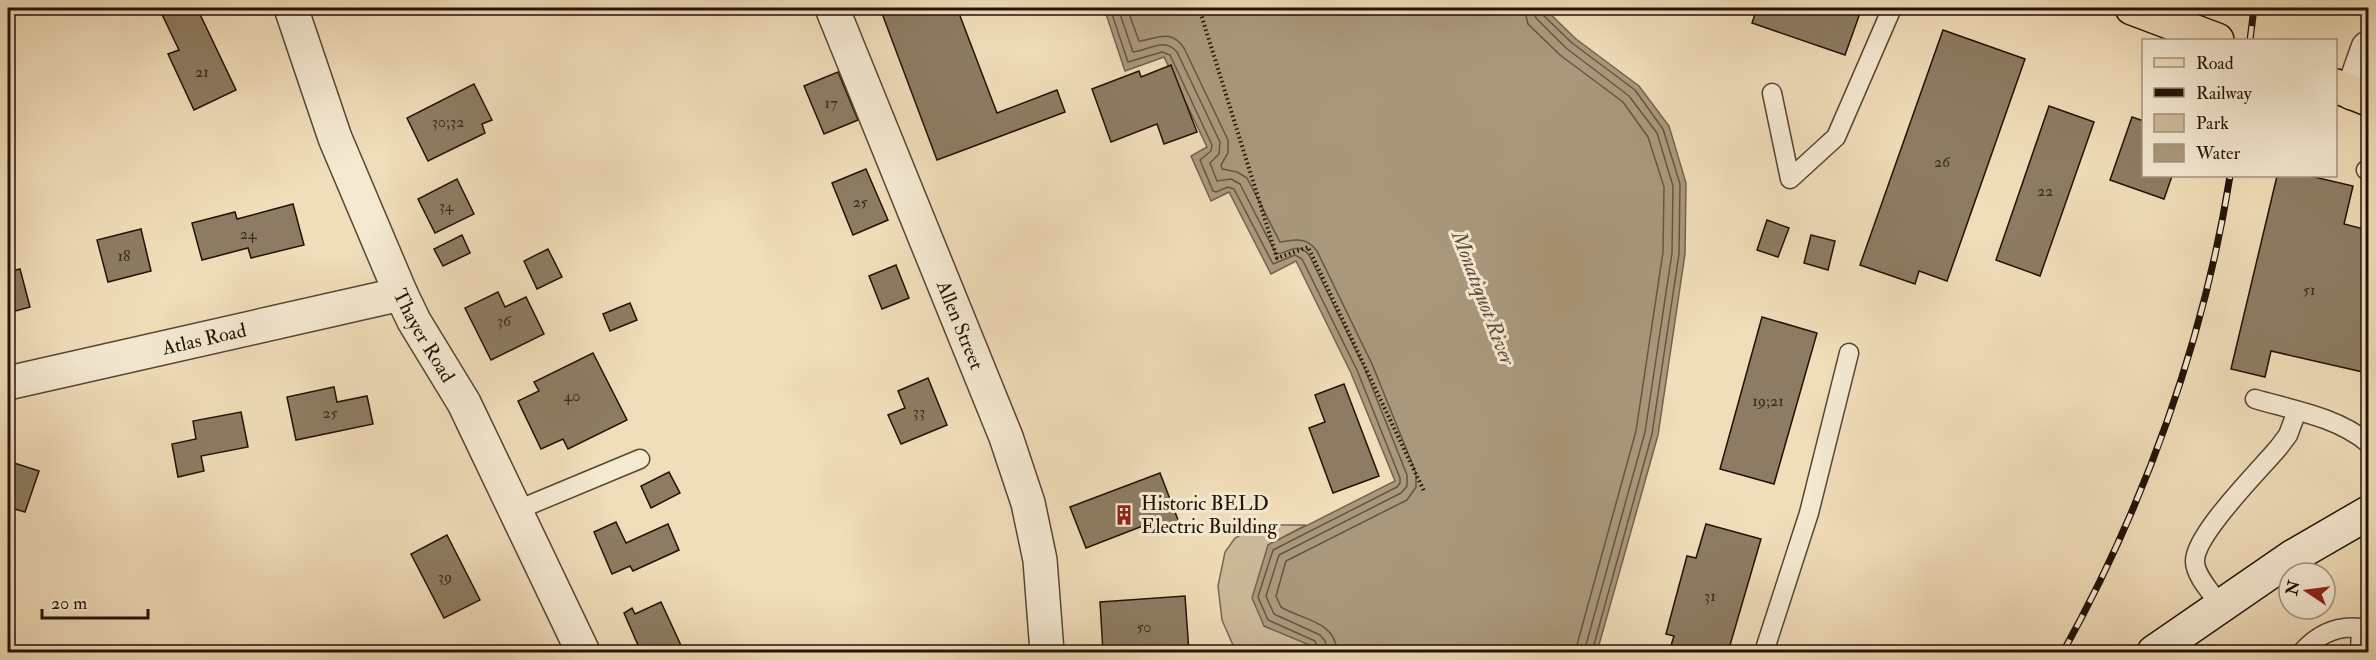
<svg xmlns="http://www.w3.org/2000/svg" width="2376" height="660" font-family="'IM FELL Double Pica',serif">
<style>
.green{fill:#cdba9b;stroke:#786650;stroke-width:1.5}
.water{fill:#aa987c;stroke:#74624d;stroke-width:1.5}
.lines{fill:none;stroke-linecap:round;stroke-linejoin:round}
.shore{stroke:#665541;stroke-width:1.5}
.building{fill:#8d7c63;stroke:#221206;stroke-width:1.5}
.lane-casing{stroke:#564533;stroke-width:21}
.street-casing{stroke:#564533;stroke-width:36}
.secondary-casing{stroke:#221206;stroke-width:36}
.primary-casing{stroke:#221206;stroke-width:36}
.path{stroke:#221206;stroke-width:4;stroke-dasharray:1.5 3;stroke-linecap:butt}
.lane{stroke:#f5e9d2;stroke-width:18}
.street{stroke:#f5e9d2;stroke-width:33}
.secondary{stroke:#f5e9d2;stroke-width:33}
.primary{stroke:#f0ddb9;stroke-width:33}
.rail-casing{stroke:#221206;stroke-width:7}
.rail{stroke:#f5e9d2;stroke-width:4.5;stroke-dasharray:14;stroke-linecap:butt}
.labels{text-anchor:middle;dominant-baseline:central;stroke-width:6;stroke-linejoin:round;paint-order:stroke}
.number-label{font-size:16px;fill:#3d2c1d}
.street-label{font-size:20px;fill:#221206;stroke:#f5e9d2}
.poi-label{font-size:20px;fill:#221206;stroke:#f5e9d2;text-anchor:start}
.water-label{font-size:21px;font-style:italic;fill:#5f4e3b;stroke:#f5e9d2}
</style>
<rect width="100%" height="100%" fill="#f0ddb9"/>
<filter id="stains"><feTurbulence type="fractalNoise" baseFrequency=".00333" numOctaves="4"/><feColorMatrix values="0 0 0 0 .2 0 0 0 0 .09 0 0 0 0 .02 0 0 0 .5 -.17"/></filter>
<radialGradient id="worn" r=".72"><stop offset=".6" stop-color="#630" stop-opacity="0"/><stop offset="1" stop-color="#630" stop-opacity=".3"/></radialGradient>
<!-- green -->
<polygon class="green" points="1260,525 1306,525 1268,545 1264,626 1313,646 1315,652 1236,652 1222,620 1218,586 1225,552 1235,538"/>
<!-- water -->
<polygon class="water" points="1104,8 1544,8 1576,39 1639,86 1669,126 1686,183 1685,254 1658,435 1597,652 1315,652 1312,646 1264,626 1252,598 1268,545 1395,481 1351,373 1296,261 1271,274 1229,192 1211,201 1191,156 1207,147 1164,57 1125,71"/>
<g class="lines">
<!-- shore -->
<g class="shore">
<polyline points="1110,8 1128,62 1162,52 1170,55 1212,145 1211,151 1200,160 1213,191 1216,192 1228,187 1234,189 1273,264 1295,255 1302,259 1357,370 1400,478 1400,483 1397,487 1273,550 1258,597 1268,620 1315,641 1320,652"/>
<path d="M1118 8 1133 52C1148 51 1164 36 1177 52L1220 142 1219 154 1210 163 1217 181 1231 179 1240 184 1276 254C1289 253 1297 241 1309 255L1364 367 1407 475V486L1401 493 1279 555 1266 596 1274 614 1320 635 1325 641 1328 652"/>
<path d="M1127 8 1139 41C1157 39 1171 28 1184 48L1228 140V153L1221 165 1222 169 1237 172 1247 178 1280 242C1295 240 1306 236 1317 251L1372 364 1416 473V487L1407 500 1286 561 1276 596 1281 607C1302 620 1336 621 1337 652"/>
<polyline points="1524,8 1528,24 1560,55 1623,102 1648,137 1664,187 1663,252 1636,431 1575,652"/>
<polyline points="1533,8 1536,18 1566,48 1629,96 1657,133 1673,186 1672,253 1645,432 1584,652"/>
<polyline points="1540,8 1542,14 1572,43 1635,90 1663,129 1680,184 1679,254 1652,434 1592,652"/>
</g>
</g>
<!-- building -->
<g class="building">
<polygon points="159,8 197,8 236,90 194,110 168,54 179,50"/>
<polygon points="880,8 957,8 997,113 1057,90 1065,112 937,160"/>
<polygon points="1757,8 1844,8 1860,13 1845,55 1752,23"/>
<polygon points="1943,30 2025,59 1947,281 1919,271 1915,284 1860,265"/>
<polygon points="1171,65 1197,132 1164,144 1157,124 1111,142 1092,89 1139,71 1141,77"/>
<polygon points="838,72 858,120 824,134 804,86"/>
<polygon points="474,84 492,120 482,124 485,133 428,161 407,118"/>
<polygon points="2049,106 2094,122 2040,276 1996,260"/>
<polygon points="2132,117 2144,121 2144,176 2172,176 2164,199 2110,180"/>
<polygon points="866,169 888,220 853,235 832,183"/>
<polygon points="2277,176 2310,176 2353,186 2344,224 2368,230 2368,350 2363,372 2271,351 2265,377 2231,369"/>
<polygon points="457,179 474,214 435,233 418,199"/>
<polygon points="293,204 304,245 251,258 248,248 202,260 192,223 235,212 237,219"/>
<polygon points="1767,220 1789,228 1778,257 1757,250"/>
<polygon points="141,229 151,271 108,282 97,240"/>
<polygon points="462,235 470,253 443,266 434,249"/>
<polygon points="1811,235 1835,241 1828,270 1804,263"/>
<polygon points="548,249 562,277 537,289 524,261"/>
<polygon points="896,265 909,298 882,309 869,276"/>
<polygon points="20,269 30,307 8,313 8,272"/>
<polygon points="498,292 505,307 526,297 544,334 491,360 465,308"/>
<polygon points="630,303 637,320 610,331 603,314"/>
<polygon points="1762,317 1817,333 1774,484 1720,469"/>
<polygon points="593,353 627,420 568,449 563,439 541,449 518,401 539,391 534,382"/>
<polygon points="928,378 947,425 901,444 888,415 905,408 898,391"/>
<polygon points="1344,384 1379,476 1333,493 1309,428 1325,422 1315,395"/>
<polygon points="334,387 337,402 367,396 373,424 296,440 287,397"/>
<polygon points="241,412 248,447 201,456 204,471 178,477 172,444 196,439 193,421"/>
<polygon points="8,461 39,471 25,512 8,507"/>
<polygon points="669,472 680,493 651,508 641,486"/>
<polygon points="1160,473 1180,525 1158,534 1153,522 1086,548 1070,507"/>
<polygon points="616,522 626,543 668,524 679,550 633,571 630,566 612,574 594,532"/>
<polygon points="1706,524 1761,539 1728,652 1669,652 1674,636 1666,634 1687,556 1696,558"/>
<polygon points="447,535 480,600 444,618 411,554"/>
<polygon points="1185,596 1189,652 1103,652 1100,602"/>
<polygon points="661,602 684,652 641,652 624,613 632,608 635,614"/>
</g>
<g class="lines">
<!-- lane casing -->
<g class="lane-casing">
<g id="lane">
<polyline points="1772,93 1790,179 1836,137 1892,8"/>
<polyline points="2366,170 2368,171"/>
<path d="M2255 399C2293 410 2337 417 2368 443"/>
<polyline points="515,511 640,459"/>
<path d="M2220 605C2212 593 2195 576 2195 561 2195 534 2260 470 2279 447L2288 435 2297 411"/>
<polyline points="1764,652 1809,513 1849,353"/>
<path d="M2302 652C2318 634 2337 625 2361 628L2360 652"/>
</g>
</g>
<!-- street casing -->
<g class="street-casing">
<g id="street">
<path id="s1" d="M291 8 335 138 401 294 414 321 464 403 583 652"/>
<path id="s2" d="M832 8 1006 437 1028 503 1040 560 1047 652"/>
<polyline points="2352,93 2368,48"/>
<path id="s3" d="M8 383 401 294"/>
</g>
</g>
<!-- secondary casing -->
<g class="secondary-casing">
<polyline id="secondary" points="2154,652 2292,557 2368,513"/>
</g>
<!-- primary casing -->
<g class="primary-casing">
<g id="primary">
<polyline points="2132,8 2217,40"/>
<polyline points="2336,86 2368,99"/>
</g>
</g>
<!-- path -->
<polyline class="path" points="1199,8 1277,258 1308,247 1424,491"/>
<!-- lane -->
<use href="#lane" class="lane"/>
<!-- street -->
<use href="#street" class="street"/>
<!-- secondary -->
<use href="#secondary" class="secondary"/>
<!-- primary -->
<use href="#primary" class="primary"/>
<!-- rail casing -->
<g class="rail-casing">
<g id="rail">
<polyline points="2250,40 2254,8"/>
<path d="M2063 652C2144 506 2204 341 2230 176"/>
</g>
</g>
<!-- rail -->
<use href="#rail" class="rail"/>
</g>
<!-- icons -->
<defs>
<g id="building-bare" transform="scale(1.62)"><path d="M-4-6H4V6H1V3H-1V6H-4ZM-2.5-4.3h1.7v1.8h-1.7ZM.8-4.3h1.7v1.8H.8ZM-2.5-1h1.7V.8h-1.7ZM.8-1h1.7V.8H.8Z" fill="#8f2418" stroke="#f5e9d2" stroke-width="2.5" paint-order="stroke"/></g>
</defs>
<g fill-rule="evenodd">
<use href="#building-bare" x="1124" y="515"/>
</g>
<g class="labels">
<!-- number labels -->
<g class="number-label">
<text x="202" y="72">21</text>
<text x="831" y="103">17</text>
<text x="448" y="122">30;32</text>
<text x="1942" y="162">26</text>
<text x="2045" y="191">22</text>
<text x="860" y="202">25</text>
<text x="446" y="206">34</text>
<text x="248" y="234">24</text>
<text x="124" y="256">18</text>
<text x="2309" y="290">51</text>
<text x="504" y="321">36</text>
<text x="572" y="396">40</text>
<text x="1768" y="401">19;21</text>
<text x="919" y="412">33</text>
<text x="330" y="413">25</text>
<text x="445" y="577">39</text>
<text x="1710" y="596">31</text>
<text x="1144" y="627">50</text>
</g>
<!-- street labels -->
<g class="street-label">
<text stroke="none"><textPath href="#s2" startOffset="342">Allen Street</textPath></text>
<text stroke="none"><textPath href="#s1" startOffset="354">Thayer Road</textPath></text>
<text stroke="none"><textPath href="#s3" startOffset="201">Atlas Road</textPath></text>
</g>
<!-- poi labels -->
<g class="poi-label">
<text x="1141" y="503">Historic BELD<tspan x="1141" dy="23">Electric Building</tspan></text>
</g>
<!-- water labels -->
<g class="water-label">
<text transform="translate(1483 298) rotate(69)">Monatiquot River</text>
</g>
</g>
<!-- margin -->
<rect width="2376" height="660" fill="none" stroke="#f0ddb9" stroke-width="30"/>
<rect x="9" y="9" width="2358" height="642" fill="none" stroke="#221206" stroke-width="3"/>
<rect x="15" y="15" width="2346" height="630" fill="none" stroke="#221206" stroke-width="1.5"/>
<!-- legend -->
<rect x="2142" y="39" width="195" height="138" fill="#f5e9d2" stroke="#a19380" stroke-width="1.5"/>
<rect x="2154" y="58" width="30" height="9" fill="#f0ddb9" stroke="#a19380" stroke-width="1.5"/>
<text x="2196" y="69" font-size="18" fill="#221206">Road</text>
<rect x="2154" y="88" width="30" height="9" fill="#221206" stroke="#a19380" stroke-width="1.5"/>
<text x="2196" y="99" font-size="18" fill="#221206">Railway</text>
<rect x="2154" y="114" width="30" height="18" fill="#cdba9b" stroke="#a19380" stroke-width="1.5"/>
<text x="2196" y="129" font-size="18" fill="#221206">Park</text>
<rect x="2154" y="144" width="30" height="18" fill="#aa987c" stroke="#a19380" stroke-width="1.5"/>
<text x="2196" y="159" font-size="18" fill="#221206">Water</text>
<!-- north arrow -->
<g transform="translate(2307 591) rotate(283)"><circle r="28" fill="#f5e9d2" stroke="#a19380" stroke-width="1.5"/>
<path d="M0-4.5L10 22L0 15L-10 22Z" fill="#8f2418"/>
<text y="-9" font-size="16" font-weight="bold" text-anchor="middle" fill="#221206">N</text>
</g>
<!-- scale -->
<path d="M42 609v9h106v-9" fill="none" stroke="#221206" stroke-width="3"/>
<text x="51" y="609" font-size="18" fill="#221206" stroke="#f5e9d2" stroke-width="4.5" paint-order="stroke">20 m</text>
<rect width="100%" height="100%" filter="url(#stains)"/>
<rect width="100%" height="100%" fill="url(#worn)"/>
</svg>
